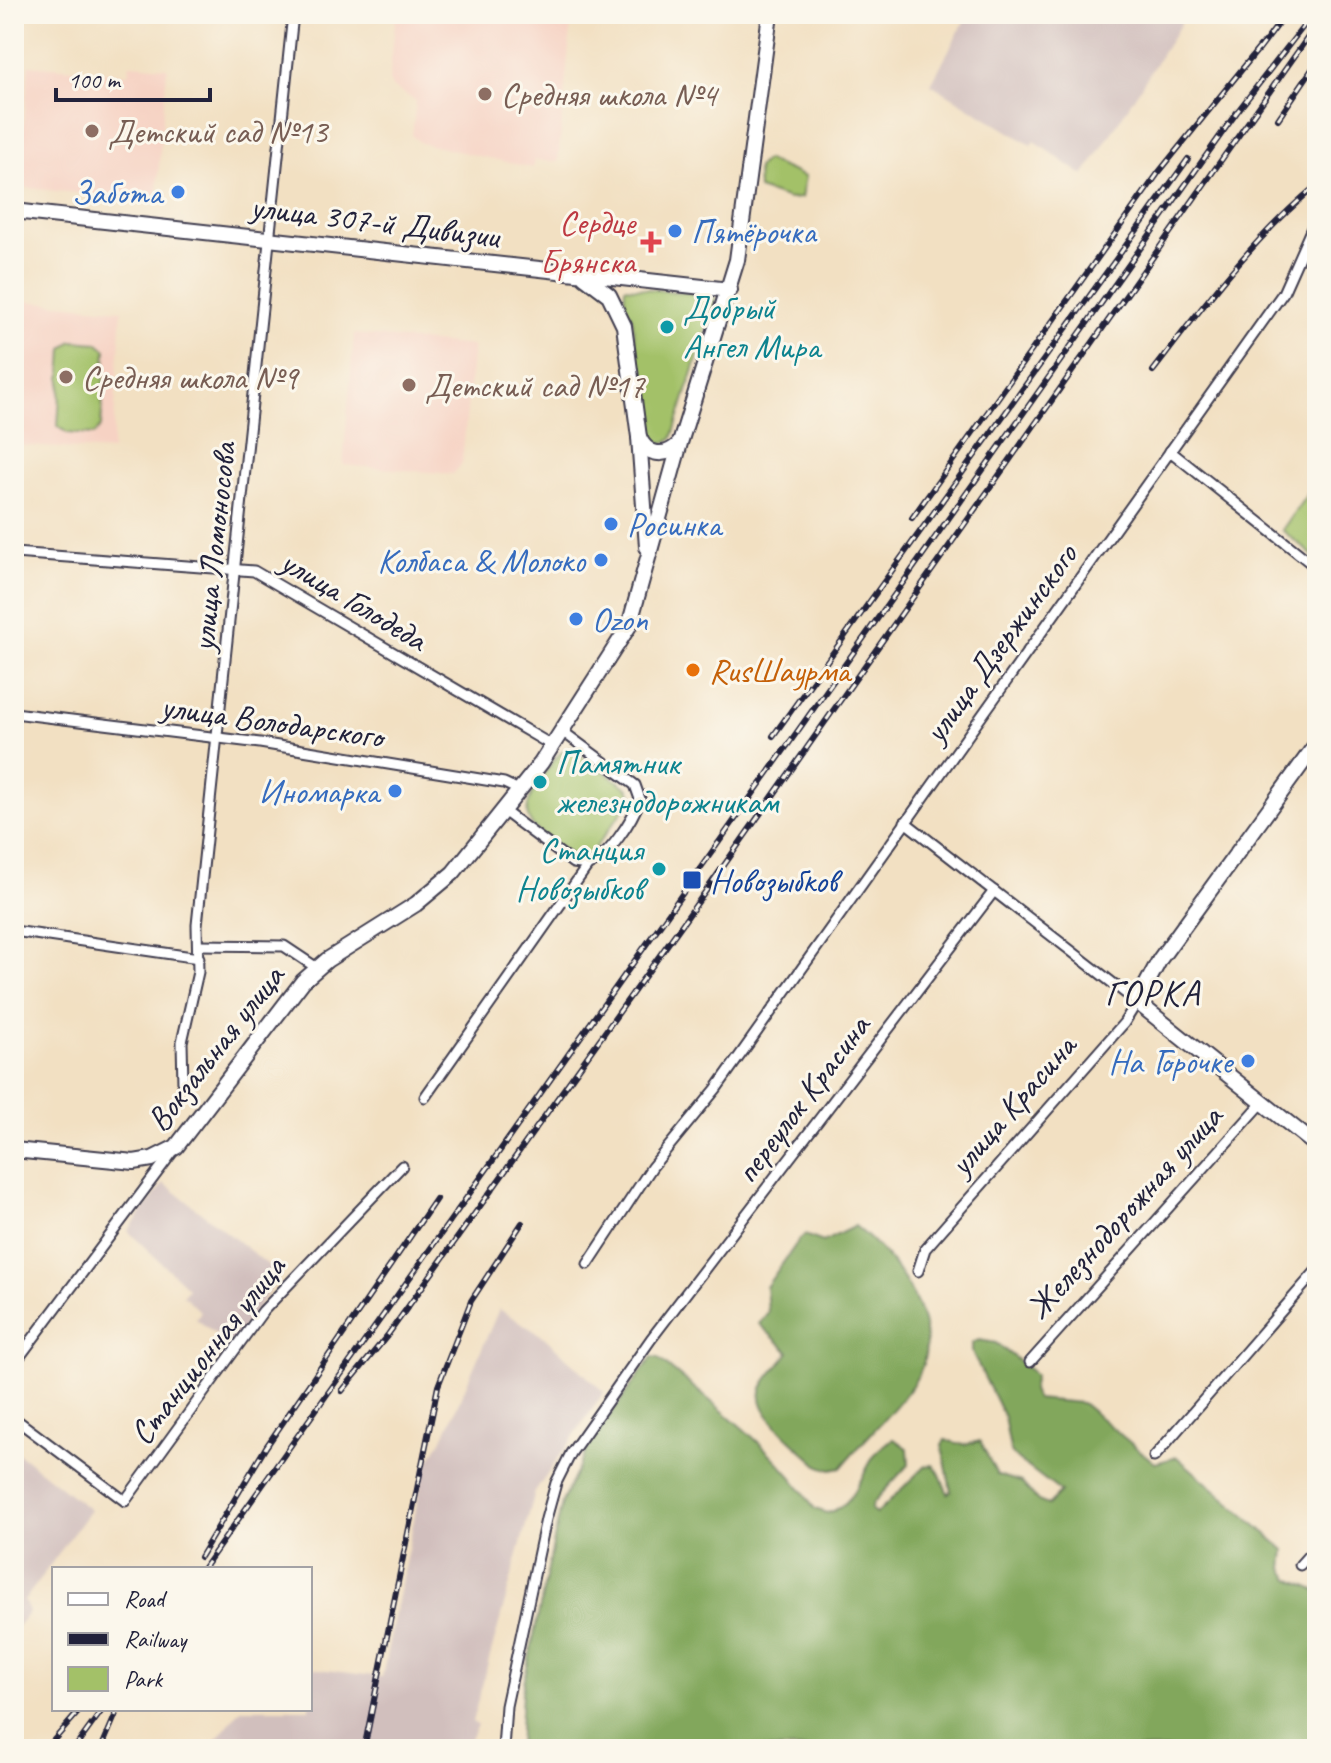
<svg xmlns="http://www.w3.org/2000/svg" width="1331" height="1763" font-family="Caveat,sans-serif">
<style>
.built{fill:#f6d2c3}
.industrial{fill:#d1bfbd}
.green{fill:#a3c168;stroke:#627252;stroke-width:2}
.forest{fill:#82a75c;stroke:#52644c;stroke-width:2}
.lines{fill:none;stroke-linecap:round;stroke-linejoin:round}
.street-casing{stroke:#413e4f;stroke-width:13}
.secondary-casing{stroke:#413e4f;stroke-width:18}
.street{stroke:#fff;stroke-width:9}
.secondary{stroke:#fff;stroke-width:14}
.rail-casing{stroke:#22223b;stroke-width:6}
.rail{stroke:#fbf7ec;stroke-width:3;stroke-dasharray:9;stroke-linecap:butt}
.education-dot{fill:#8d6e63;stroke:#fbf7ec;stroke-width:3}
.shop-dot{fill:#3f7fe0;stroke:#fbf7ec;stroke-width:3}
.health-dot{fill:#e0444e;stroke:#fbf7ec;stroke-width:3}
.culture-dot{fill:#0f9aa8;stroke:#fbf7ec;stroke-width:3}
.food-dot{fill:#e8710a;stroke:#fbf7ec;stroke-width:3}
.transit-dot{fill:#1a4fb4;stroke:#fbf7ec;stroke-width:3}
.labels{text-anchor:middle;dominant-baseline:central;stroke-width:6;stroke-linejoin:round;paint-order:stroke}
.education-label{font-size:34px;fill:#785e54;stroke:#fbf7ec;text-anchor:start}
.shop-label{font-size:34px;fill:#366cbe;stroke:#fbf7ec;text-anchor:end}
.street-label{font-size:34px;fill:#22223b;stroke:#fbf7ec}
.health-label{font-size:34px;fill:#be3a42;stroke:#fbf7ec;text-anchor:end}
.culture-label{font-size:34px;fill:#0d838f;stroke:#fbf7ec;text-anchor:start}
.food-label{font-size:34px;fill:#c56008;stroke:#fbf7ec;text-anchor:start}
.transit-label{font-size:34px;fill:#164399;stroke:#fbf7ec;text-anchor:start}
.neighbourhood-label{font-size:36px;letter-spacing:2px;fill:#22223b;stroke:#fbf7ec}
</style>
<rect width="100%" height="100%" fill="#fbf7ec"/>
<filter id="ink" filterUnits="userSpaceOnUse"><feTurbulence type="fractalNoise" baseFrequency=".0125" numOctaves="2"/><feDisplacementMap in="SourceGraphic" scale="16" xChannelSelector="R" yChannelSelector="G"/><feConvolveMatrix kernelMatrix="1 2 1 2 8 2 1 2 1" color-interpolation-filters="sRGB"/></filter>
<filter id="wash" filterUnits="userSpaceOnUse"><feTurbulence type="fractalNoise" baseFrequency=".006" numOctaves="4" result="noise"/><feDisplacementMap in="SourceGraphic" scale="32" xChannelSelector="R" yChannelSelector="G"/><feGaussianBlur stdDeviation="1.8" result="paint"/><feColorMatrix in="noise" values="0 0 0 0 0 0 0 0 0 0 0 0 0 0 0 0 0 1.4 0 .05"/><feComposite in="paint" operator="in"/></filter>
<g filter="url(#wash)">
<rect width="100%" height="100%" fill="#f2e0c2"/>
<!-- built -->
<g class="built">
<polygon points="396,14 572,14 558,162 535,160 533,168 421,143 412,136 416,101 392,87 389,81"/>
<polygon points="130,64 167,67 156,201 18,187 29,65 128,74"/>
<polygon points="14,300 122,310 112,451 14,445"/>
<polygon points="354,334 473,346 462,463 453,474 343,465"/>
</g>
<!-- industrial -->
<g class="industrial">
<polygon points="968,14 1187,14 1084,176 1034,141 1031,145 931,84"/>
<polygon points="164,1183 281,1275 230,1345 196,1319 201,1312 183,1295 188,1288 128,1231"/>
<polygon points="499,1309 544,1337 604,1392 535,1492 472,1722 477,1725 465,1749 209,1749 241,1709 310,1709 310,1668 382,1677 424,1470 446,1432"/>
<polygon points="14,1450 90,1510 24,1601 29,1612 14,1631"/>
</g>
<!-- green -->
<g class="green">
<polygon points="766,160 805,177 801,198 789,199 758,189 757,168"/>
<path d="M625 287 710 295 716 299 672 439C664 445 653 443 648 435L632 317 624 305Z"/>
<polygon points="72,341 98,343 106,350 101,426 94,435 67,433 58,426 63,349"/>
<polygon points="1317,480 1317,559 1282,530"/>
<path d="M570 748 629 789 633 797 586 860 577 859C537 829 507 825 544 774 552 764 558 751 570 748Z"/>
</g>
<!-- forest -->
<g class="forest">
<path d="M855 1226C897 1259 951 1330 913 1384 892 1414 864 1439 841 1468L831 1470 819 1466C803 1450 751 1412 762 1388 768 1375 781 1364 789 1352L759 1324 768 1312 766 1287 799 1240 805 1235 823 1242Z"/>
<path d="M979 1340 996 1343 1031 1371 1035 1376 1032 1390 1036 1399 1082 1403 1155 1463 1177 1457 1285 1550 1283 1569 1290 1579 1317 1591V1749H519L522 1692 562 1502 589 1445 652 1357 658 1358C713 1405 776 1447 815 1509L827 1513C865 1503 860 1454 894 1439L908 1449 909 1464 874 1502 871 1509 876 1514 925 1466 933 1465C942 1472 942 1483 948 1493L951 1491 942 1445 945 1440 965 1445 980 1441 997 1475 1021 1482 1038 1501 1048 1505 1061 1492 1011 1454 1004 1417 972 1352V1343Z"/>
</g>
</g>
<g filter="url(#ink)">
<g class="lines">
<!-- street casing -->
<g class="street-casing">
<g id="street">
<polyline points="1170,451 1317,568"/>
<polyline points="14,553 254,571 553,746"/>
<polyline points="14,713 260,743 504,783 521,791"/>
<path d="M505 812 573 863 588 865C608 859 633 819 640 799L635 785 562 731"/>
<polyline points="905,822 1137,1002 1124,1023 925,1249 918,1271"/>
<polyline points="14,931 199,958"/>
<polyline points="199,945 284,946 317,968"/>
<polyline points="183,1084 182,1042 198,972 197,925 293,14"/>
<polyline points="425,1097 588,865"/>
<polyline points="588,1264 652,1167 716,1089 1283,293 1315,221"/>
<polyline points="1030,1362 1263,1102"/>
<polyline points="14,1364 174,1150"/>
<polyline points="14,1418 125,1501 263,1311 402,1166"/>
<polyline points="1154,1457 1317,1270"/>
<polyline points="1300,1565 1317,1546"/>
<polyline points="503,1749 506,1706 546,1519 556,1483 571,1453 651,1339 994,891"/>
</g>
</g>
<!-- secondary casing -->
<g class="secondary-casing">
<g id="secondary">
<polyline points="14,211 730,290"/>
<polyline points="585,277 609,295 624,326 639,437 647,547"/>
<path d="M639 437C647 456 665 458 679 444"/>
<polyline points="1317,743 1160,959 1137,1002 1317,1146"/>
<polyline points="14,1150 134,1162 152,1159 176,1147 303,981 327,960 416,904 453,873 541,763 629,626 680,443 737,260 770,14"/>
</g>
</g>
<!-- street -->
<use href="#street" class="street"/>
<!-- secondary -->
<use href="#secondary" class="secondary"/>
<!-- rail casing -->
<g class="rail-casing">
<g id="rail">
<polyline points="1259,50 1286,14"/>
<polyline points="1278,119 1317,62"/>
<path d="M1153 371C1203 306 1253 238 1317 185"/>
<polyline points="912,518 1159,172 1264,42"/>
<polyline points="773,736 1188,159"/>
<polyline points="342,1391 387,1336 708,888 1313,30"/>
<polyline points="200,1557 266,1447 436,1199"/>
<polyline points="203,1569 1237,112 1313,14"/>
<polyline points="46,1749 81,1709"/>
<polyline points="74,1749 103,1709"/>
<polyline points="101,1749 118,1709"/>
<polyline points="364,1749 438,1386 471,1301 522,1223"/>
</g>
</g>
<!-- rail -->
<use href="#rail" class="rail"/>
</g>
</g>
<!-- markers -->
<g class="education-dot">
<circle cx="485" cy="94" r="8"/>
<circle cx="92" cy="131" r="8"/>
<circle cx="66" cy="377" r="8"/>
<circle cx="409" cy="385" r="8"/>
</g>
<g class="shop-dot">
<circle cx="178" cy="192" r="8"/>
<circle cx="675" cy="231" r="8"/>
<circle cx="611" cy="524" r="8"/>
<circle cx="601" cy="560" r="8"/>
<circle cx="576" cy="619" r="8"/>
<circle cx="395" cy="791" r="8"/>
<circle cx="1248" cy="1061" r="8"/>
</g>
<path class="health-dot" d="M647 230h8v8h8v8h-8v8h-8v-8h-8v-8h8z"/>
<g class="culture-dot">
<circle cx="667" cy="327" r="8"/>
<circle cx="540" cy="782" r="8"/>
<circle cx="659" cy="869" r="8"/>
</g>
<circle class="food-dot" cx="693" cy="670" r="8"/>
<rect class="transit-dot" x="682" y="870" width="20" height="20" rx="4"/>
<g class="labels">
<!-- education labels -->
<g class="education-label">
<text x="501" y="94">Средняя школа №4</text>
<text x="108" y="131">Детский сад №13</text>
<text x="82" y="377">Средняя школа №9</text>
<text x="425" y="385">Детский сад №17</text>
</g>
<!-- shop labels -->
<g class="shop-label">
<text x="162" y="192">Забота</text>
<text x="691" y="231" text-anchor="start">Пятёрочка</text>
<text x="627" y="524" text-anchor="start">Росинка</text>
<text x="585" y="560">Колбаса &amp; Молоко</text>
<text x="592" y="619" text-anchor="start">Ozon</text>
<text x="379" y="791">Иномарка</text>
<text x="1232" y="1061">На Горочке</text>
</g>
<!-- street labels -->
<g class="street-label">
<text transform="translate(375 221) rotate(7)">улица 307-й Дивизии</text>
<text transform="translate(213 547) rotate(-84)">улица Ломоносова</text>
<text transform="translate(354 600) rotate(31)">улица Голодеда</text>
<text transform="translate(1000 643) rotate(-54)">улица Дзержинского</text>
<text transform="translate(272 721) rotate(8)">улица Володарского</text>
<text transform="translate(215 1048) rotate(-52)">Вокзальная улица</text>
<text transform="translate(802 1099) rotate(-53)">переулок Красина</text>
<text transform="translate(1012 1105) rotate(-49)">улица Красина</text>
<text transform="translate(1124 1212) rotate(-48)">Железнодорожная улица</text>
<text transform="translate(207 1350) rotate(-52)">Станционная улица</text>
</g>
<!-- health labels -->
<g class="health-label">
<text x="635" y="222">Сердце<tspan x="635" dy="39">Брянска</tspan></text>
</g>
<!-- culture labels -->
<g class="culture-label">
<text x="683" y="307">Добрый<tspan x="683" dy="39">Ангел Мира</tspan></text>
<text x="556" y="762">Памятник<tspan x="556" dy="39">железнодорожникам</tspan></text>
<text x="643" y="849" text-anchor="end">Станция<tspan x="643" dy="39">Новозыбков</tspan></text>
</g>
<!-- food labels -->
<g class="food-label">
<text x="709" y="670">RusШаурма</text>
</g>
<!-- transit labels -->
<g class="transit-label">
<text x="710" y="880">Новозыбков</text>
</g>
<!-- neighbourhood labels -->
<g class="neighbourhood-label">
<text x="1153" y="993">ГОРКА</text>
</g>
</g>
<!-- margin -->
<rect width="1331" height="1763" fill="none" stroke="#fbf7ec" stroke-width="48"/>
<!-- legend -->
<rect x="52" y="1567" width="260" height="144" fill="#fbf7ec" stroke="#a4a2a5" stroke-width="2"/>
<rect x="68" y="1593" width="40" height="12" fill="#ffffff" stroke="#a4a2a5" stroke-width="2"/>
<text x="124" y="1607" font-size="24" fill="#22223b">Road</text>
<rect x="68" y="1633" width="40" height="12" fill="#22223b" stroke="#a4a2a5" stroke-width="2"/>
<text x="124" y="1647" font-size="24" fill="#22223b">Railway</text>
<rect x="68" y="1667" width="40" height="24" fill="#a3c168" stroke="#a4a2a5" stroke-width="2"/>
<text x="124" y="1687" font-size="24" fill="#22223b">Park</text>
<!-- scale -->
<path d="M56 88v12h154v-12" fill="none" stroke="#22223b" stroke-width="4"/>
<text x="68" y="88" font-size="24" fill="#22223b" stroke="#fbf7ec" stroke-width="6" paint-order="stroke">100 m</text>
</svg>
